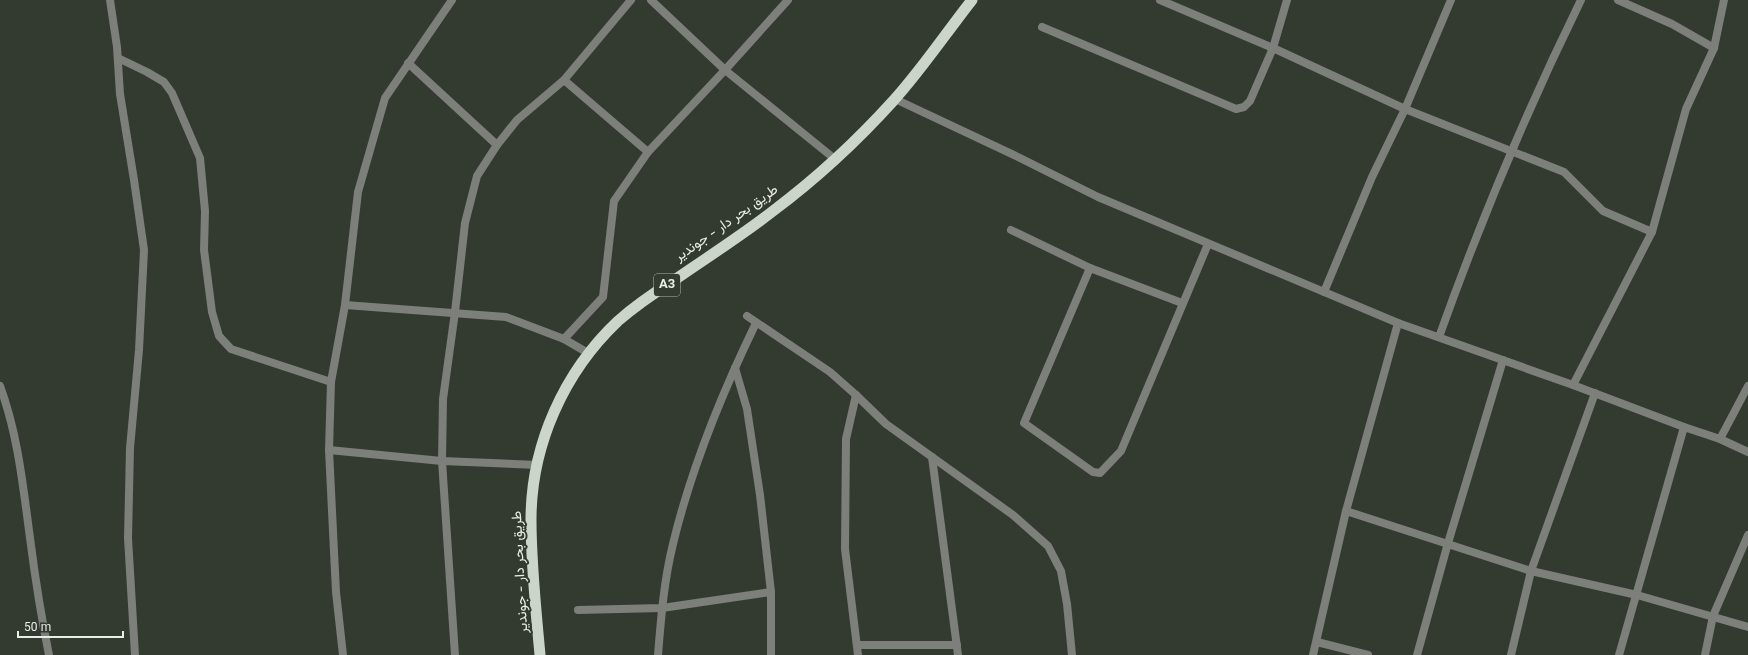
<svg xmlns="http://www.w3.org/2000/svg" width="1748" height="655" font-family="Georgia,Vazirmatn,serif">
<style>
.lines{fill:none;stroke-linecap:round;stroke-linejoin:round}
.minor{stroke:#7c7f7a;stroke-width:8}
.tertiary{stroke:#7c7f7a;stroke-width:8}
.trunk{stroke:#ccd5c9;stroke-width:11}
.labels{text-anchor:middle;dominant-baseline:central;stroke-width:4;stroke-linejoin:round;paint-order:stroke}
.shield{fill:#333a30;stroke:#b2b7af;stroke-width:1}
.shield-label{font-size:13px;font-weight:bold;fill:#e8ede6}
.street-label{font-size:14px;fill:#e8ede6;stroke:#333a30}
</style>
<rect width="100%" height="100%" fill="#333a30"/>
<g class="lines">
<!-- minor -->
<g class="minor">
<polyline points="110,0 117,47 120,94 134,180 144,250 139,350 130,448 128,538 135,655"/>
<polyline points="1160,0 1273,48 1405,109 1564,172 1603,211 1652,232"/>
<polyline points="1618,0 1672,24 1714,48"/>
<polyline points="1042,27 1236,109 1244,107 1250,101 1273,48 1287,0"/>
<polyline points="118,58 147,72 164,82 172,93 200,158 205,211 204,250 212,312 219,336 231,349 331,382"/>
<polyline points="408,63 497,145 517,120 564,80 631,0"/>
<polyline points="564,80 648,152"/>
<polyline points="895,99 1018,157 1098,197 1398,323 1573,385 1684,427"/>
<polyline points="1011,230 1090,268 1182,303"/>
<polyline points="1090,268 1024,423 1093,472 1100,473 1121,451 1208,244"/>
<polyline points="1324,292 1372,177 1405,109 1451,0"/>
<polyline points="345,305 506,317 564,339"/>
<polyline points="747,316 830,372 856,395 886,424 1013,515 1048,546 1061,571 1067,604 1072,655"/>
<path d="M1439 337C1480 222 1527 110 1581 0"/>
<polyline points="588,353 564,339 603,297 614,201 648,152 725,70 788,0"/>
<polyline points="735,368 747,409 760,495 771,592 771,655"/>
<polyline points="1573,385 1652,232 1686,109 1714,48 1724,0"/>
<path d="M0 386C18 435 23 486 30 538 35 577 41 616 49 655"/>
<polyline points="856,395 846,439 845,549 858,655"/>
<polyline points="1720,439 1748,452"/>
<polyline points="329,450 442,461 537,465"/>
<polyline points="932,457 958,655"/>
<polyline points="1346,511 1531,571 1637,595 1748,627"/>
<polyline points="578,610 662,608 771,592"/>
<polyline points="1317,642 1368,655"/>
<polyline points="857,645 957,645"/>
<polyline points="455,655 442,461 443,399 455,312 465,223 477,176 497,145"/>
<path d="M658 655C661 618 664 580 673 544 691 469 722 393 756 323"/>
<polyline points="1313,655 1346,511 1398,323"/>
<polyline points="1417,655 1448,543 1503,360"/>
<polyline points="1511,655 1531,571 1595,393"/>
<polyline points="1619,655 1684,427 1720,439 1748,386"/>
<polyline points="1705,655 1713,616 1748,535"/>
</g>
<!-- tertiary -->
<g class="tertiary">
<polyline points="651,0 725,70 836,160"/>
<polyline points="343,655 336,592 329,450 331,382 345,305 358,192 385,98 452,0"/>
</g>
<!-- trunk -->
<path class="trunk" d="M540 655C536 610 531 565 531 520 531 445 564 372 618 321 635 306 654 293 673 281 706 258 741 236 773 211 817 178 857 141 894 100 922 69 946 33 972 0"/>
</g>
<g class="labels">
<!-- shield labels -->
<rect class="shield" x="654" y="274" width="26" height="22" rx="3"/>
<g class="shield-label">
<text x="667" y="285">A3</text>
</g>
<!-- street labels -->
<g class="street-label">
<text transform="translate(727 224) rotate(-35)">طريق بحر دار - جوندير</text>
<text transform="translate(521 572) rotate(-93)">طريق بحر دار - جوندير</text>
</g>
</g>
<!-- scale -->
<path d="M18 631v6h105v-6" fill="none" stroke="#e8ede6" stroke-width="2"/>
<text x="24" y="631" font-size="12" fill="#e8ede6" stroke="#333a30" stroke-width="3" paint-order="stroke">50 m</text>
</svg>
